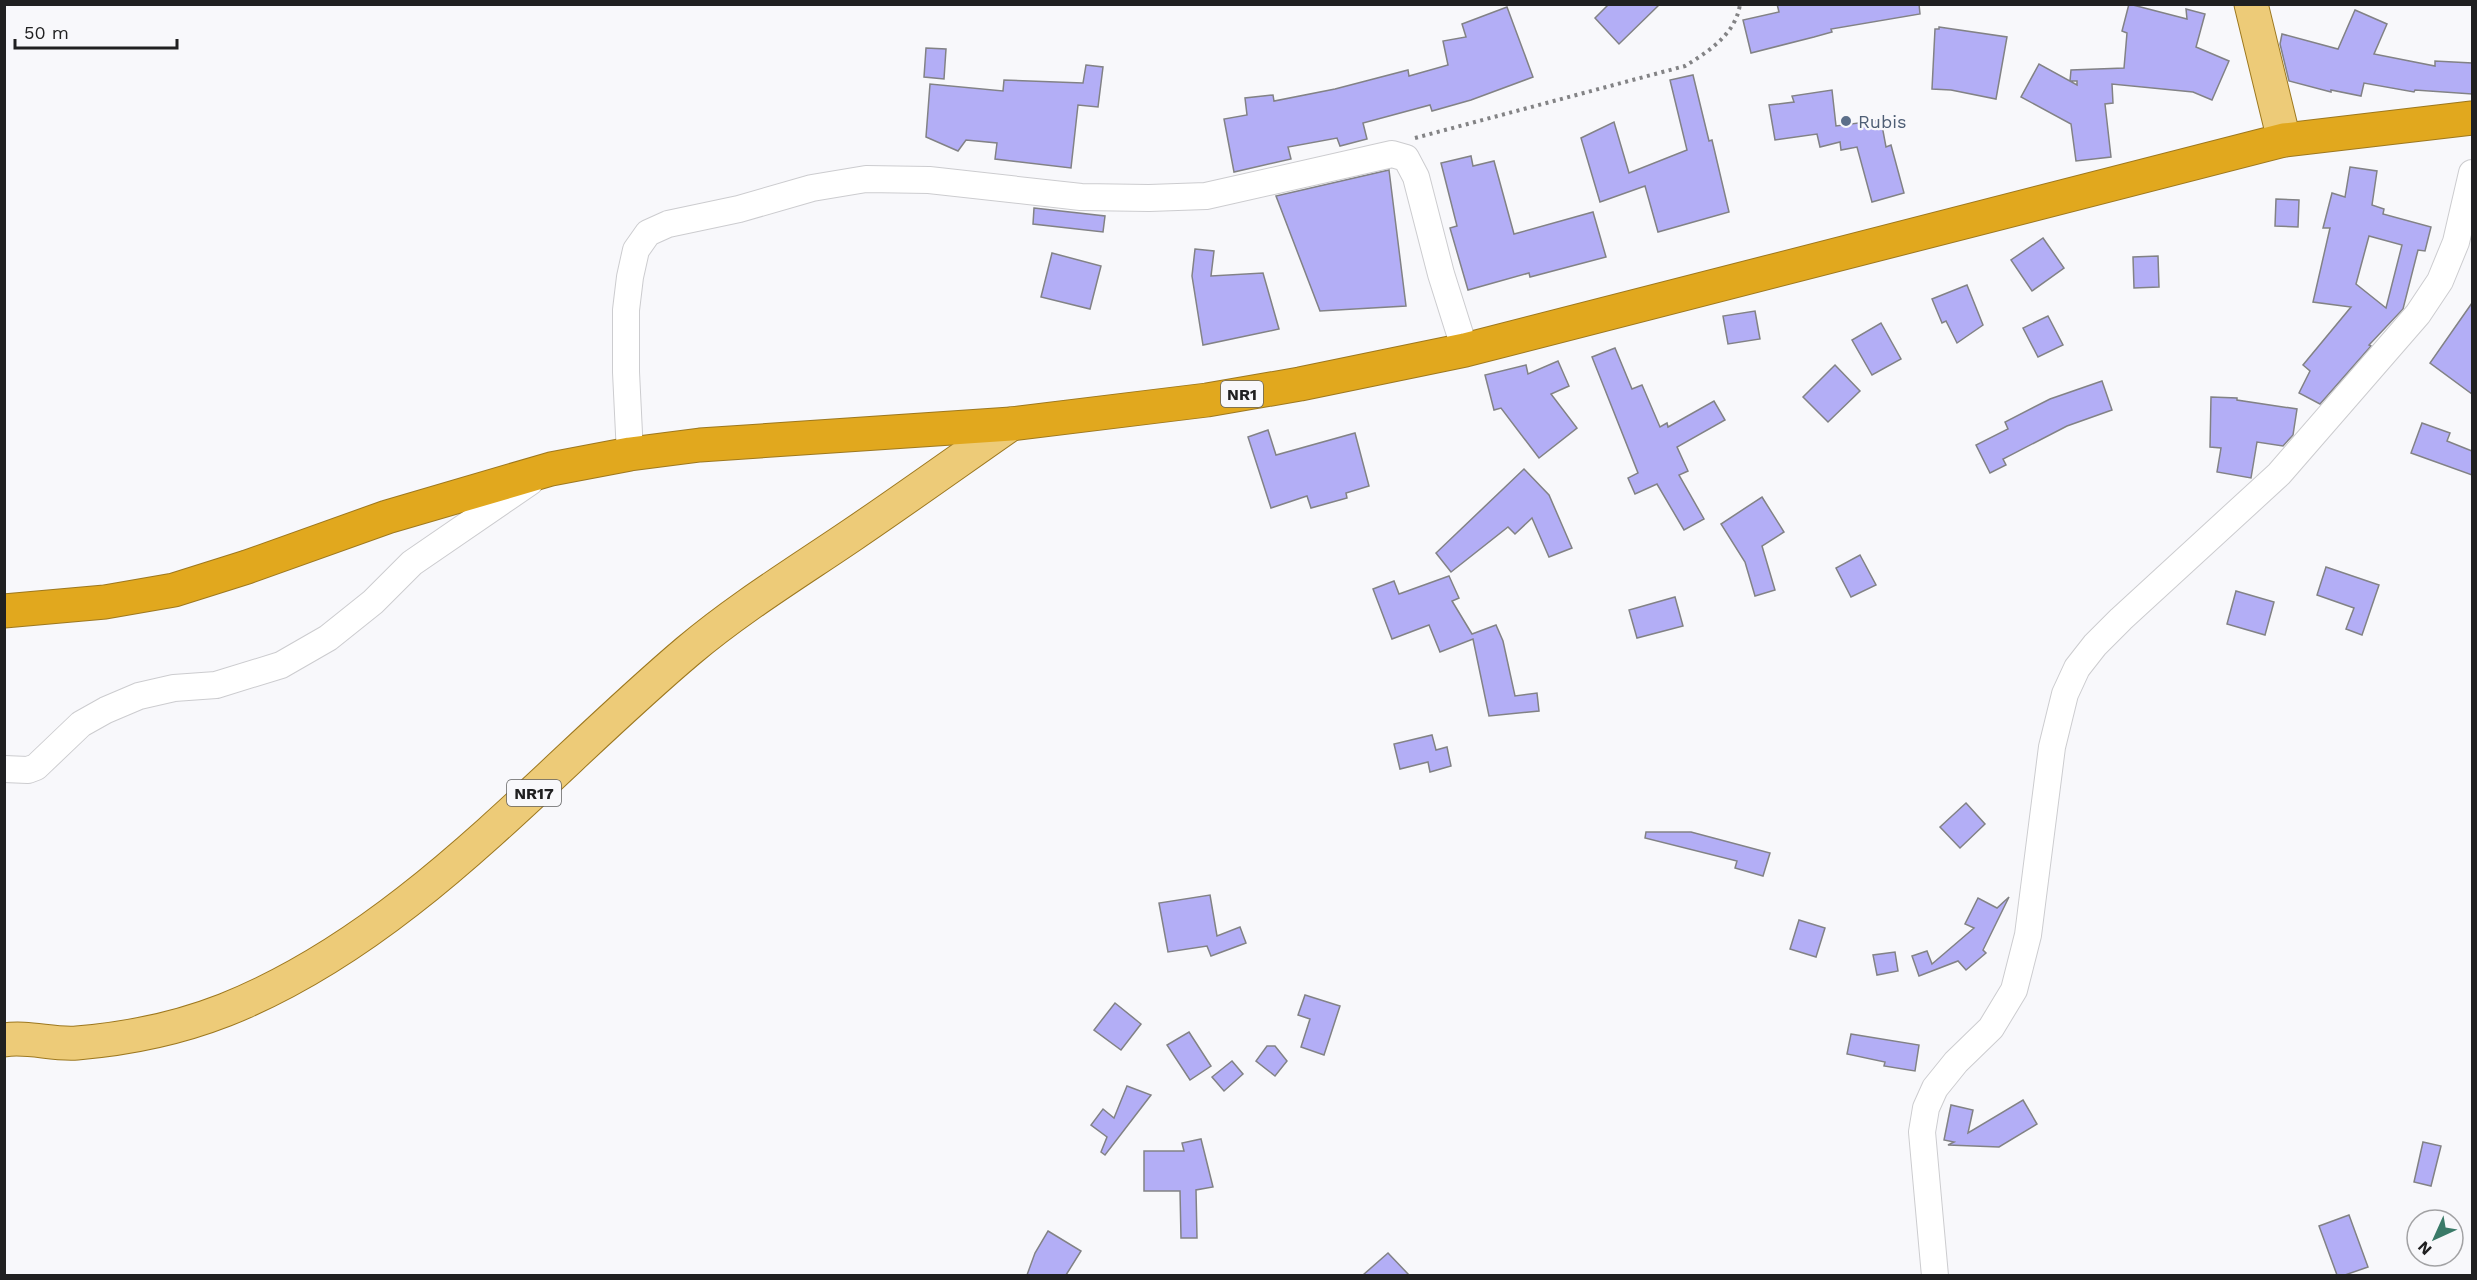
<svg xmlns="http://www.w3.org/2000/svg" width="2477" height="1280" font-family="'Work Sans',sans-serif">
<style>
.building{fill:#b3aef6;stroke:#828285;stroke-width:1.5;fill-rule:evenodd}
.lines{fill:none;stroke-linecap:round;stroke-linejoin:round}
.minor-casing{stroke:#cccccf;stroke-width:28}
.major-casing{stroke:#9d781f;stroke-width:35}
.highway-casing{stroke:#9d781f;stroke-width:35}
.path{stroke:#838385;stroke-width:4;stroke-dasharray:3 4.5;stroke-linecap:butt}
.minor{stroke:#fff;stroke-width:26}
.major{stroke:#edcb78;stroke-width:33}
.highway{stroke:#e1a81e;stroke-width:33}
.service-dot{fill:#5c6f8a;stroke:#f8f8fb;stroke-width:2}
.labels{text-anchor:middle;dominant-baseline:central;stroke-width:4.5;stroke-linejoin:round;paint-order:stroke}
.shield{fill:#f8f8fb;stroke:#616162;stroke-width:1.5}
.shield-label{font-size:16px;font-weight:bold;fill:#202021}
.service-label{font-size:18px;fill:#4e5e75;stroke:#f8f8fb;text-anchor:start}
</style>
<rect width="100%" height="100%" fill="#f8f8fb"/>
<!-- building -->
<g class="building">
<polygon points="1609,4 1660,4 1619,44 1595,18"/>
<polygon points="1777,4 1919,4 1920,14 1831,29 1832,32 1814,37 1751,53 1743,20 1779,12"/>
<polygon points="2129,4 2187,19 2186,9 2205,14 2196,47 2229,61 2212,100 2193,92 2112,84 2113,103 2105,104 2111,157 2076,161 2071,124 2021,97 2039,64 2077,85 2077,81 2070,81 2071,70 2124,68 2127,33 2122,31"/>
<polygon points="1507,7 1533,77 1471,100 1432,111 1430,105 1363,123 1367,139 1340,146 1337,138 1288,147 1291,159 1234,172 1224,119 1247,115 1245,98 1273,95 1274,101 1335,89 1408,70 1409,76 1448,65 1443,41 1466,37 1462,24"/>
<polygon points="2355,10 2387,24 2374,54 2435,66 2435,61 2472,63 2472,94 2415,90 2414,92 2364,83 2361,96 2331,90 2331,92 2289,81 2280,44 2282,34 2338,49"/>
<polygon points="1939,27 2007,37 1996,99 1951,90 1932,89 1935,29 1939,29"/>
<polygon points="926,48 946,49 944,79 924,77"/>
<polygon points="1086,65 1103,67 1098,107 1078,105 1071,168 995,159 997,143 966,140 958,151 926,137 930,84 1003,91 1004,80 1083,83"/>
<polygon points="1693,75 1709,141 1712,140 1729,212 1658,232 1645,186 1600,202 1581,138 1614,122 1629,173 1687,150 1670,80"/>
<polygon points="1832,90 1836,126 1881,120 1886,147 1891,145 1904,193 1872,202 1857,147 1841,150 1840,142 1820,147 1817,134 1775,140 1769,105 1794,102 1792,96"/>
<polygon points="1471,156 1473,166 1494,161 1514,234 1593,212 1606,257 1530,277 1529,273 1468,290 1450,228 1457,226 1441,163"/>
<path d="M2350 167 2377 171 2372 205 2384 209 2383 214 2431 227 2425 251 2418 250 2403 309 2369 345 2371 346 2320 404 2299 393 2310 371 2303 365 2351 307 2313 302 2330 228H2323L2332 193 2345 197ZM2369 236 2402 245 2386 308 2356 284Z"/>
<polygon points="1389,170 1406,306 1320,311 1276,196"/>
<polygon points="2276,199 2299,200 2298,227 2275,226"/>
<polygon points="1034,208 1105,216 1103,232 1033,224"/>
<polygon points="2043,238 2064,268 2032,291 2011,260"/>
<polygon points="1195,249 1214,251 1211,276 1263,273 1279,329 1203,345 1192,276"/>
<polygon points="1052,253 1101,266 1090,309 1041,297"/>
<polygon points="2158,256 2159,287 2134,288 2133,257"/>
<polygon points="1967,285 1983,325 1957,343 1946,321 1942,323 1932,299"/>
<polygon points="2472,303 2472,394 2430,363"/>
<polygon points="1755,311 1760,339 1728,344 1723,316"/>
<polygon points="2048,316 2063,345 2038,357 2023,328"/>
<polygon points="1881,323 1901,359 1872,375 1852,340"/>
<polygon points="1615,348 1632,389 1642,385 1660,427 1667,423 1668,427 1714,401 1725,420 1677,447 1688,471 1679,475 1704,519 1684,530 1657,484 1635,494 1628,478 1638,473 1592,357"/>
<polygon points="1558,361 1569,386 1551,394 1577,428 1539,458 1501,408 1494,410 1485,375 1526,365 1528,374"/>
<polygon points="1835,365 1860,391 1828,422 1803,397"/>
<polygon points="2102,381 2112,410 2067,426 2003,459 2006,465 1990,473 1976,445 2008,429 2005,422 2050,399"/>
<polygon points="2211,397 2237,398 2237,400 2297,409 2293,435 2283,446 2257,442 2251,478 2217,472 2221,448 2210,447"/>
<polygon points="2422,423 2450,433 2447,441 2472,451 2472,475 2411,453"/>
<polygon points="1268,430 1276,455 1355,433 1369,486 1346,493 1347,498 1311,508 1307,496 1271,508 1248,437"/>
<polygon points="1524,469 1549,495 1572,548 1549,557 1532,518 1515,534 1508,527 1451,572 1436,553"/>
<polygon points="1762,497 1784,532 1762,546 1775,590 1755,596 1745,562 1721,524"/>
<polygon points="1860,555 1876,585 1851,597 1836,568"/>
<polygon points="2326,567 2379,585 2362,635 2346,629 2354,608 2317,595"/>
<polygon points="1449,576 1459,598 1452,601 1472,634 1496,625 1503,641 1515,696 1537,693 1539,711 1489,716 1473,639 1440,652 1429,625 1392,639 1373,589 1394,581 1399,594"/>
<polygon points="2236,591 2274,602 2265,635 2227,624"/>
<polygon points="1675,597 1683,626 1637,638 1629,610"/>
<polygon points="1432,735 1436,750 1447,747 1451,766 1430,772 1428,762 1400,769 1394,744"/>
<polygon points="1966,803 1985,824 1960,848 1940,827"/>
<polygon points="1646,832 1691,832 1770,853 1763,876 1735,868 1737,861 1645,838"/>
<polygon points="1210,895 1217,936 1240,927 1246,943 1211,956 1207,946 1168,952 1159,903"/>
<polygon points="2009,897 1983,950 1986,953 1966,970 1958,961 1919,976 1912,956 1927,951 1932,964 1974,928 1965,924 1978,898 1997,908"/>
<polygon points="1799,920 1825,928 1816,957 1790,949"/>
<polygon points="1895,952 1898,971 1877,975 1873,955"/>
<polygon points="1305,995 1340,1006 1324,1055 1301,1047 1310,1019 1298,1015"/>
<polygon points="1115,1003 1141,1024 1121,1050 1094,1030"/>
<polygon points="1189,1032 1211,1066 1190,1080 1167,1045"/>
<polygon points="1851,1034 1919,1045 1915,1071 1884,1066 1885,1062 1847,1054"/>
<polygon points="1267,1046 1275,1046 1287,1061 1275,1076 1256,1061"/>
<polygon points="1232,1061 1243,1074 1224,1091 1212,1077"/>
<polygon points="1127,1086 1151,1095 1105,1155 1101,1152 1107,1137 1091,1125 1103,1109 1114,1118"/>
<polygon points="2023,1100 2037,1124 1999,1147 1948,1145 1954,1142 1944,1140 1951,1105 1973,1110 1968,1133"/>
<polygon points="1201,1139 1213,1187 1196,1190 1197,1238 1181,1238 1180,1191 1144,1191 1144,1151 1184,1151 1182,1143"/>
<polygon points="2423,1142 2441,1146 2431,1186 2414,1182"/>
<polygon points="2349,1215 2368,1267 2345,1275 2337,1275 2319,1226"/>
<polygon points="1048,1231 1081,1251 1066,1275 1027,1275 1035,1253"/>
<polygon points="1388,1253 1409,1275 1363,1275"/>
</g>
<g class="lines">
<!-- minor casing -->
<g class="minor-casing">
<g id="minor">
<polyline points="630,454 626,372 626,310 630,277 636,250 648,233 668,224 739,209 812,188 866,179 929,180 1081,197 1149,198 1206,196 1392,154 1406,158 1416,177 1441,274 1465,350"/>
<polyline points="4,769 28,770 36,767 81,724 106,710 139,696 174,688 216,685 281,665 328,638 373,602 412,563 530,482"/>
<polyline points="1935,1276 1922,1132 1926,1108 1935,1088 1956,1062 1991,1028 2014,990 2028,935 2052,747 2065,694 2077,668 2095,645 2121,619 2279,474 2418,314 2440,281 2456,242 2472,173"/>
</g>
</g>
<!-- major casing -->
<g class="major-casing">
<g id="major">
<polyline points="2251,4 2284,140"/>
<path d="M4 1040C28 1036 53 1045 77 1043 126 1039 179 1028 225 1010 408 937 541 775 688 651 739 608 796 573 852 535 905 499 958 461 1011 424"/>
</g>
</g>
<!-- highway casing -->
<g class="highway-casing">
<polyline id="highway" points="4,611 105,602 174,590 247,567 387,517 551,469 630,454 700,445 1011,424 1207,400 1300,384 1465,350 2284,140 2472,118"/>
</g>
<!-- path -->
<path class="path" d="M1415 138 1685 66C1708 52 1736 34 1740 4"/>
<!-- minor -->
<use href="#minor" class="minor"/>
<!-- major -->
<use href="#major" class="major"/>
<!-- highway -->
<use href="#highway" class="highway"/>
</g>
<!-- markers -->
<circle class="service-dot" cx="1846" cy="121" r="6"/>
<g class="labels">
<!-- shield labels -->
<g class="shield">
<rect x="1221" y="381" width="42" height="26" rx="4.5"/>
<rect x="507" y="780" width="54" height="26" rx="4.5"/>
</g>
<g class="shield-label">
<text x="1242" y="394">NR1</text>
<text x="534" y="793">NR17</text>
</g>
<!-- service labels -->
<g class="service-label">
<text x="1858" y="121">Rubis</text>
</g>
</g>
<!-- border -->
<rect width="2477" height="1280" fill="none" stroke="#202021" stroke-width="12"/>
<!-- north arrow -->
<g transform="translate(2435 1238) rotate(225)"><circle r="28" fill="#f8f8fb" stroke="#a2a2a4" stroke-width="1.5"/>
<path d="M0-4.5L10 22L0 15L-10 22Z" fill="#3a7a68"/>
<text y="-9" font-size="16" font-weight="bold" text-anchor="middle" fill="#202021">N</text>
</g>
<!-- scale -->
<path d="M15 39v9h162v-9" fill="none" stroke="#202021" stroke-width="3"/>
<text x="24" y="39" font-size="18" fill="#202021" stroke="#f8f8fb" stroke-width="4.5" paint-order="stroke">50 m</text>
</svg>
